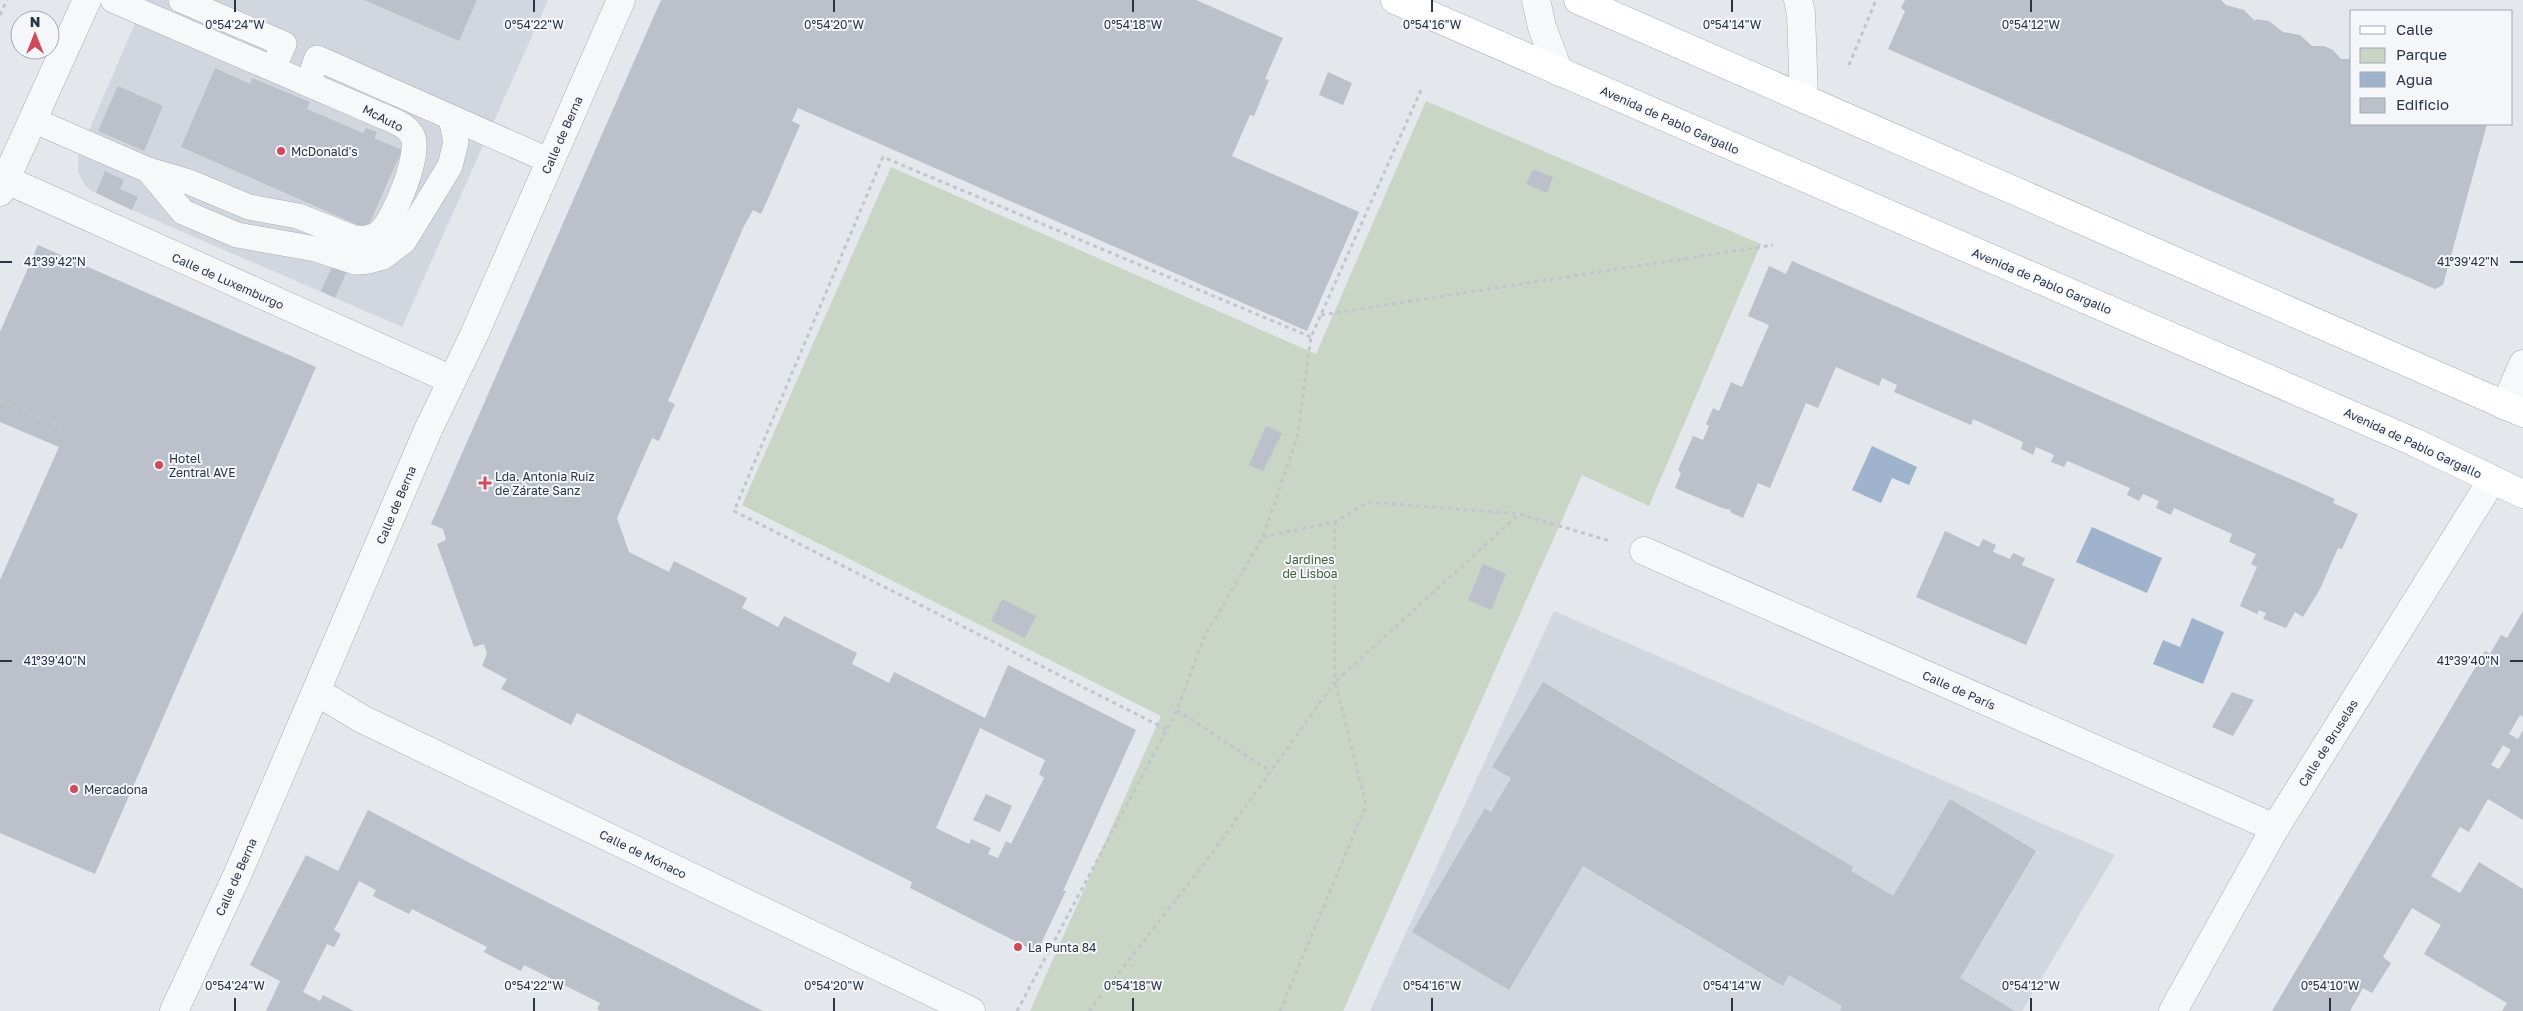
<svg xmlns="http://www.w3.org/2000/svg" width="2523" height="1011" font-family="'Golos Text',sans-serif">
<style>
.built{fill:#d2d6de}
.green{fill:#c9d6c5}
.water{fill:#9fb4cc}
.building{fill:#bbc0ca;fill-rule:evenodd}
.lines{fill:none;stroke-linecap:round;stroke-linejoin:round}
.lane-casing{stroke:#a9aeb7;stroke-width:26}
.street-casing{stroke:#a9aeb7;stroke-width:29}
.secondary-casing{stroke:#a9aeb7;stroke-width:29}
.path{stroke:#c2c5cb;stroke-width:3;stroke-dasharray:4 4;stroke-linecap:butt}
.lane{stroke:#f7f8fa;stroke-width:25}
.street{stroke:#f7f8fa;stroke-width:28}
.secondary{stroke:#fff;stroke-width:28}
.ticks{fill:none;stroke:#2b3445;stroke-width:2}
.poi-dot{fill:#d1495b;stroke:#f4f6f9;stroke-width:2}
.labels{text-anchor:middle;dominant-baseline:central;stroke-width:4;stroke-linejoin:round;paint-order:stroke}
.street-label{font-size:12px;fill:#2b3445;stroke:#f4f6f9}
.poi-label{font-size:12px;fill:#2b3445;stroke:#f4f6f9;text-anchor:start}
.park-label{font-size:12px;fill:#3f6138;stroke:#f4f6f9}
.ticks-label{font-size:12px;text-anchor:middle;fill:#2b3445;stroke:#f4f6f9;stroke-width:4;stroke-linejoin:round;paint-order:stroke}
</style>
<rect width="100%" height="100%" fill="#e4e7ec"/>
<!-- built -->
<g class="built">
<polygon points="145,0 548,0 402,327 132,210 90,190 84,184 78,172 78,156"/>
<polygon points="1554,611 2115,855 2022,1011 1370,1011"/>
</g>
<!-- green -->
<polygon class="green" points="1426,101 1761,244 1649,506 1582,475 1343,1011 1030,1011 1161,716 742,505 891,167 1316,354"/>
<!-- water -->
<g class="water">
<polygon points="1872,446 1917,467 1909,485 1892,478 1881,503 1852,490"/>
<polygon points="2092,527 2162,558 2147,593 2076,562"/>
<polygon points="2192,618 2224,632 2203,684 2153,664 2163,640 2180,647"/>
</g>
<!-- building -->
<g class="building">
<polygon points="364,0 477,0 459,41"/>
<path d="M661 0H1196L1283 38 1265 79 1269 80 1254 116 1250 115 1232 156 1359 212 1307 331 798 108 792 121 800 125 771 192 761 214 753 210 744 226 668 401 675 404 659 441 652 438 617 518 629 552 669 572 674 561 747 598 742 608 778 627 784 616 843 646 857 653 852 664 889 683 894 672 985 718 1008 665 1136 730 1063 891H1066L1037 952 910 888 912 882 577 713 571 725 501 689 507 679 482 666 487 654 484 644 474 647 437 544 446 540 443 529 431 524ZM980 728 1045 760 1039 774 1044 778 1011 844 1006 841 998 858 988 854 991 848 971 839 969 844 936 828Z"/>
<polygon points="1905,0 2221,0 2226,5 2244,10 2255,21 2256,19 2269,21 2283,32 2300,35 2312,46 2324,46 2333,50 2341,59 2352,59 2352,124 2487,124 2443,285 2435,289 1888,49 1905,11 1901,8"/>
<polygon points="215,68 250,84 252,78 310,102 307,109 363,133 366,128 377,132 374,138 402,150 367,229 181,147"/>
<polygon points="1328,72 1352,83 1343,105 1319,95"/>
<polygon points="118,86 163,106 144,151 98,131"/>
<polygon points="1533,169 1553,177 1547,193 1526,184"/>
<polygon points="105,171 124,180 120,189 138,197 132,210 96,193"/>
<polygon points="38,245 316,367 95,874 0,833 0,580 59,447 0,422 0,332"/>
<polygon points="1792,261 2302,484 2335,499 2333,503 2358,514 2342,549 2338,548 2320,589 2303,617 2295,612 2286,628 2263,619 2266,613 2259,610 2257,614 2240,606 2257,567 2251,564 2256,554 2229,542 2232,534 2174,508 2171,515 2156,508 2159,501 2143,494 2139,501 2127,495 2130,488 2070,462 2067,461 2064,467 2051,462 2054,455 2036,447 2033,455 2021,449 2023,442 1973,419 1971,425 1894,392 1897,385 1882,378 1879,386 1836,367 1818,408 1806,403 1770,488 1758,483 1743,518 1730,512 1731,510 1722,508 1675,488 1681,473 1678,470 1693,436 1703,440 1709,426 1706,424 1713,408 1719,411 1731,382 1742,387 1769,325 1748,316 1769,266 1786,274"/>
<polygon points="333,265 347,271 335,298 321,291"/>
<polygon points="1266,426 1282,433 1263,471 1249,465"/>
<polygon points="1945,531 1979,547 1983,539 1996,545 1993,552 2010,559 2013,553 2025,558 2022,565 2055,579 2026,645 1916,597"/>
<polygon points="1483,564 1506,574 1491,610 1468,600"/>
<polygon points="1002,599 1036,616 1025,638 991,621"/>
<path d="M2523 611V717L2520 715 2509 734 2518 739 2523 730V820L2488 799 2469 832 2460 827 2431 876 2460 893 2479 862 2523 889V1011H2502L2507 1003 2424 954 2441 925 2412 908 2383 957 2391 963 2372 993 2363 988 2350 1011H2272L2485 651 2490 654 2501 635 2507 638ZM2503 745 2511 750 2499 769 2491 765Z"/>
<polygon points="1543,682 1853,867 1851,871 1893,896 1950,799 2036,851 1960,978 2015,1011 1840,1011 1842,1006 1789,975 1783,986 1583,866 1509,990 1412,932 1485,808 1491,812 1511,778 1492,767"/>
<polygon points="2232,692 2254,700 2233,736 2212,727"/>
<polygon points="986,794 1012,806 1000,832 973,820"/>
<polygon points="368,810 470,863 763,1011 600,1011 597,1009 600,1003 524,965 521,971 497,959 484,952 487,947 412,909 409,914 373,896 376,890 359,881 334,930 341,934 334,947 327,944 303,992 320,1001 323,995 354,1011 266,1011 280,981 250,965 258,949 306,855 338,871"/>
</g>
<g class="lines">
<!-- lane casing -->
<g class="lane-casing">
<g id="lane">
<polyline points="181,0 284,44 278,57"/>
<polyline points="312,72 317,58 550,161"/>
<path d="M33 120 148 170 189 182 249 207 298 216 354 238C363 239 373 238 380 232 394 220 422 152 412 135 406 124 391 120 380 115L113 0"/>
<polyline points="148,170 183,212 237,235 316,249 356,262 369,261 383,257 404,241 450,166 456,142 451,118"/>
</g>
</g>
<!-- street casing -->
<g class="street-casing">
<g id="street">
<polyline points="1536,0 1542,27 1559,72"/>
<polyline points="1798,0 1801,13 1804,98"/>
<polyline points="0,177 452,380"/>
<polyline points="0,192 87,0"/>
<polyline points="2505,406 2523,364"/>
<polyline points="1644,551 2275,828"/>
<polyline points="317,692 362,719 971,1011"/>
<polyline points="174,1011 236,878 428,430 474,335 621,0"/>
<polyline points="2173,1011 2275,828 2492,480"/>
</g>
</g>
<!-- secondary casing -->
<g class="secondary-casing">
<g id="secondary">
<polyline points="1395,0 2414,442 2523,494"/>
<polyline points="1578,0 2523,413"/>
</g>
</g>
<!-- path -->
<g class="path">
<polyline points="0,15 7,0"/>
<polyline points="1849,65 1876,0"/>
<polyline points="1321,315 1773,245"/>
<polyline points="0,401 67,429"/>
<polyline points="1263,537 1335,522 1368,502 1519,514"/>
<polyline points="1177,710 1270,771"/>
<polyline points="1166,729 734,511 883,157 1311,337"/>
<polyline points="1017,1011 1177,710 1204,637 1263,537 1297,438 1311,337 1421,90"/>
<polyline points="1089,1011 1207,860 1335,682 1335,522"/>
<polyline points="1280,1011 1366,805 1335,682 1519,514 1610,541"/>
</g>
<!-- lane -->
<use href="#lane" class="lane"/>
<!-- street -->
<use href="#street" class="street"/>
<!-- secondary -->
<use href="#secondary" class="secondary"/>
</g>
<!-- ticks -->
<path class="ticks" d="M235 0V12M534 0V12M834 0V12M1133 0V12M1432 0V12M1732 0V12M2031 0V12M0 262H12M2510 262H2523M0 661H12M2510 661H2523M235 998V1011M534 998V1011M834 998V1011M1133 998V1011M1432 998V1011M1732 998V1011M2031 998V1011M2330 998V1011"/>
<!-- markers -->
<g class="poi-dot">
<circle cx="281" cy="151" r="5"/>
<circle cx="159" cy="465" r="5"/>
<path d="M482.5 475.5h5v5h5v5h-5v5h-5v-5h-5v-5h5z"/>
<circle cx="74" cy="789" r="5"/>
<circle cx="1018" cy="947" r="5"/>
</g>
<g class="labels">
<!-- street labels -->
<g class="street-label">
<text transform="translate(383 118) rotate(27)">McAuto</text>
<text transform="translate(1670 120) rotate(24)">Avenida de Pablo Gargallo</text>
<text transform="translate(562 135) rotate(-66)">Calle de Berna</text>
<text transform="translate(228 281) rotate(24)">Calle de Luxemburgo</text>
<text transform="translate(2042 281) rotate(23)">Avenida de Pablo Gargallo</text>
<text transform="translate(2413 443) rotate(25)">Avenida de Pablo Gargallo</text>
<text transform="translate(396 505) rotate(-67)">Calle de Berna</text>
<text transform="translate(1959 690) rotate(24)">Calle de París</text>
<text transform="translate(2328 743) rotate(-58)">Calle de Bruselas</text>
<text transform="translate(643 854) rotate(26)">Calle de Mónaco</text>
<text transform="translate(236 877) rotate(-66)">Calle de Berna</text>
</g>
<!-- poi labels -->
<g class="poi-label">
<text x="291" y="151">McDonald's</text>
<text x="169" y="458">Hotel<tspan x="169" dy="14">Zentral AVE</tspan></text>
<text x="495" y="476">Lda. Antonia Ruiz<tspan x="495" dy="14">de Zárate Sanz</tspan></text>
<text x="84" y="789">Mercadona</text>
<text x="1028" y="947">La Punta 84</text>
</g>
<!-- park labels -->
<g class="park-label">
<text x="1310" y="559">Jardines<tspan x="1310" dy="14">de Lisboa</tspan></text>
</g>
</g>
<g class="ticks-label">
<text x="235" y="29">0°54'24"W</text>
<text x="534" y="29">0°54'22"W</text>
<text x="834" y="29">0°54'20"W</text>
<text x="1133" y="29">0°54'18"W</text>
<text x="1432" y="29">0°54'16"W</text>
<text x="1732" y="29">0°54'14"W</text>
<text x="2031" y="29">0°54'12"W</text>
<text x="55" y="266">41°39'42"N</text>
<text x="2468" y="266">41°39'42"N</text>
<text x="55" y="665">41°39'40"N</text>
<text x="2468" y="665">41°39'40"N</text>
<text x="235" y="990">0°54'24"W</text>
<text x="534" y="990">0°54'22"W</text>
<text x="834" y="990">0°54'20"W</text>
<text x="1133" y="990">0°54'18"W</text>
<text x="1432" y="990">0°54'16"W</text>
<text x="1732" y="990">0°54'14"W</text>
<text x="2031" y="990">0°54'12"W</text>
<text x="2330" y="990">0°54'10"W</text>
</g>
<!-- legend -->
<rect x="2350" y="10" width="162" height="115" fill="#f4f6f9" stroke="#a4a8b1"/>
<rect x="2360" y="26" width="25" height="8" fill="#ffffff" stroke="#a4a8b1"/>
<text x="2396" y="35" font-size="15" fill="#2b3445">Calle</text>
<rect x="2360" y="48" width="25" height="15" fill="#c9d6c5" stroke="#a4a8b1"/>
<text x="2396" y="60" font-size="15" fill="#2b3445">Parque</text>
<rect x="2360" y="72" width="25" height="15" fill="#9fb4cc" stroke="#a4a8b1"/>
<text x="2396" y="85" font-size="15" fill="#2b3445">Agua</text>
<rect x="2360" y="98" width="25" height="15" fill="#bbc0ca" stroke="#a4a8b1"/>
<text x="2396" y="110" font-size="15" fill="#2b3445">Edificio</text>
<!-- north arrow -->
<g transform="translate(35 35)"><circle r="24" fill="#f4f6f9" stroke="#a4a8b1"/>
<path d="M0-4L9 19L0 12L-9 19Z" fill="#d1495b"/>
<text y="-8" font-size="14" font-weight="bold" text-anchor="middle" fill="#2b3445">N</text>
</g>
</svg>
